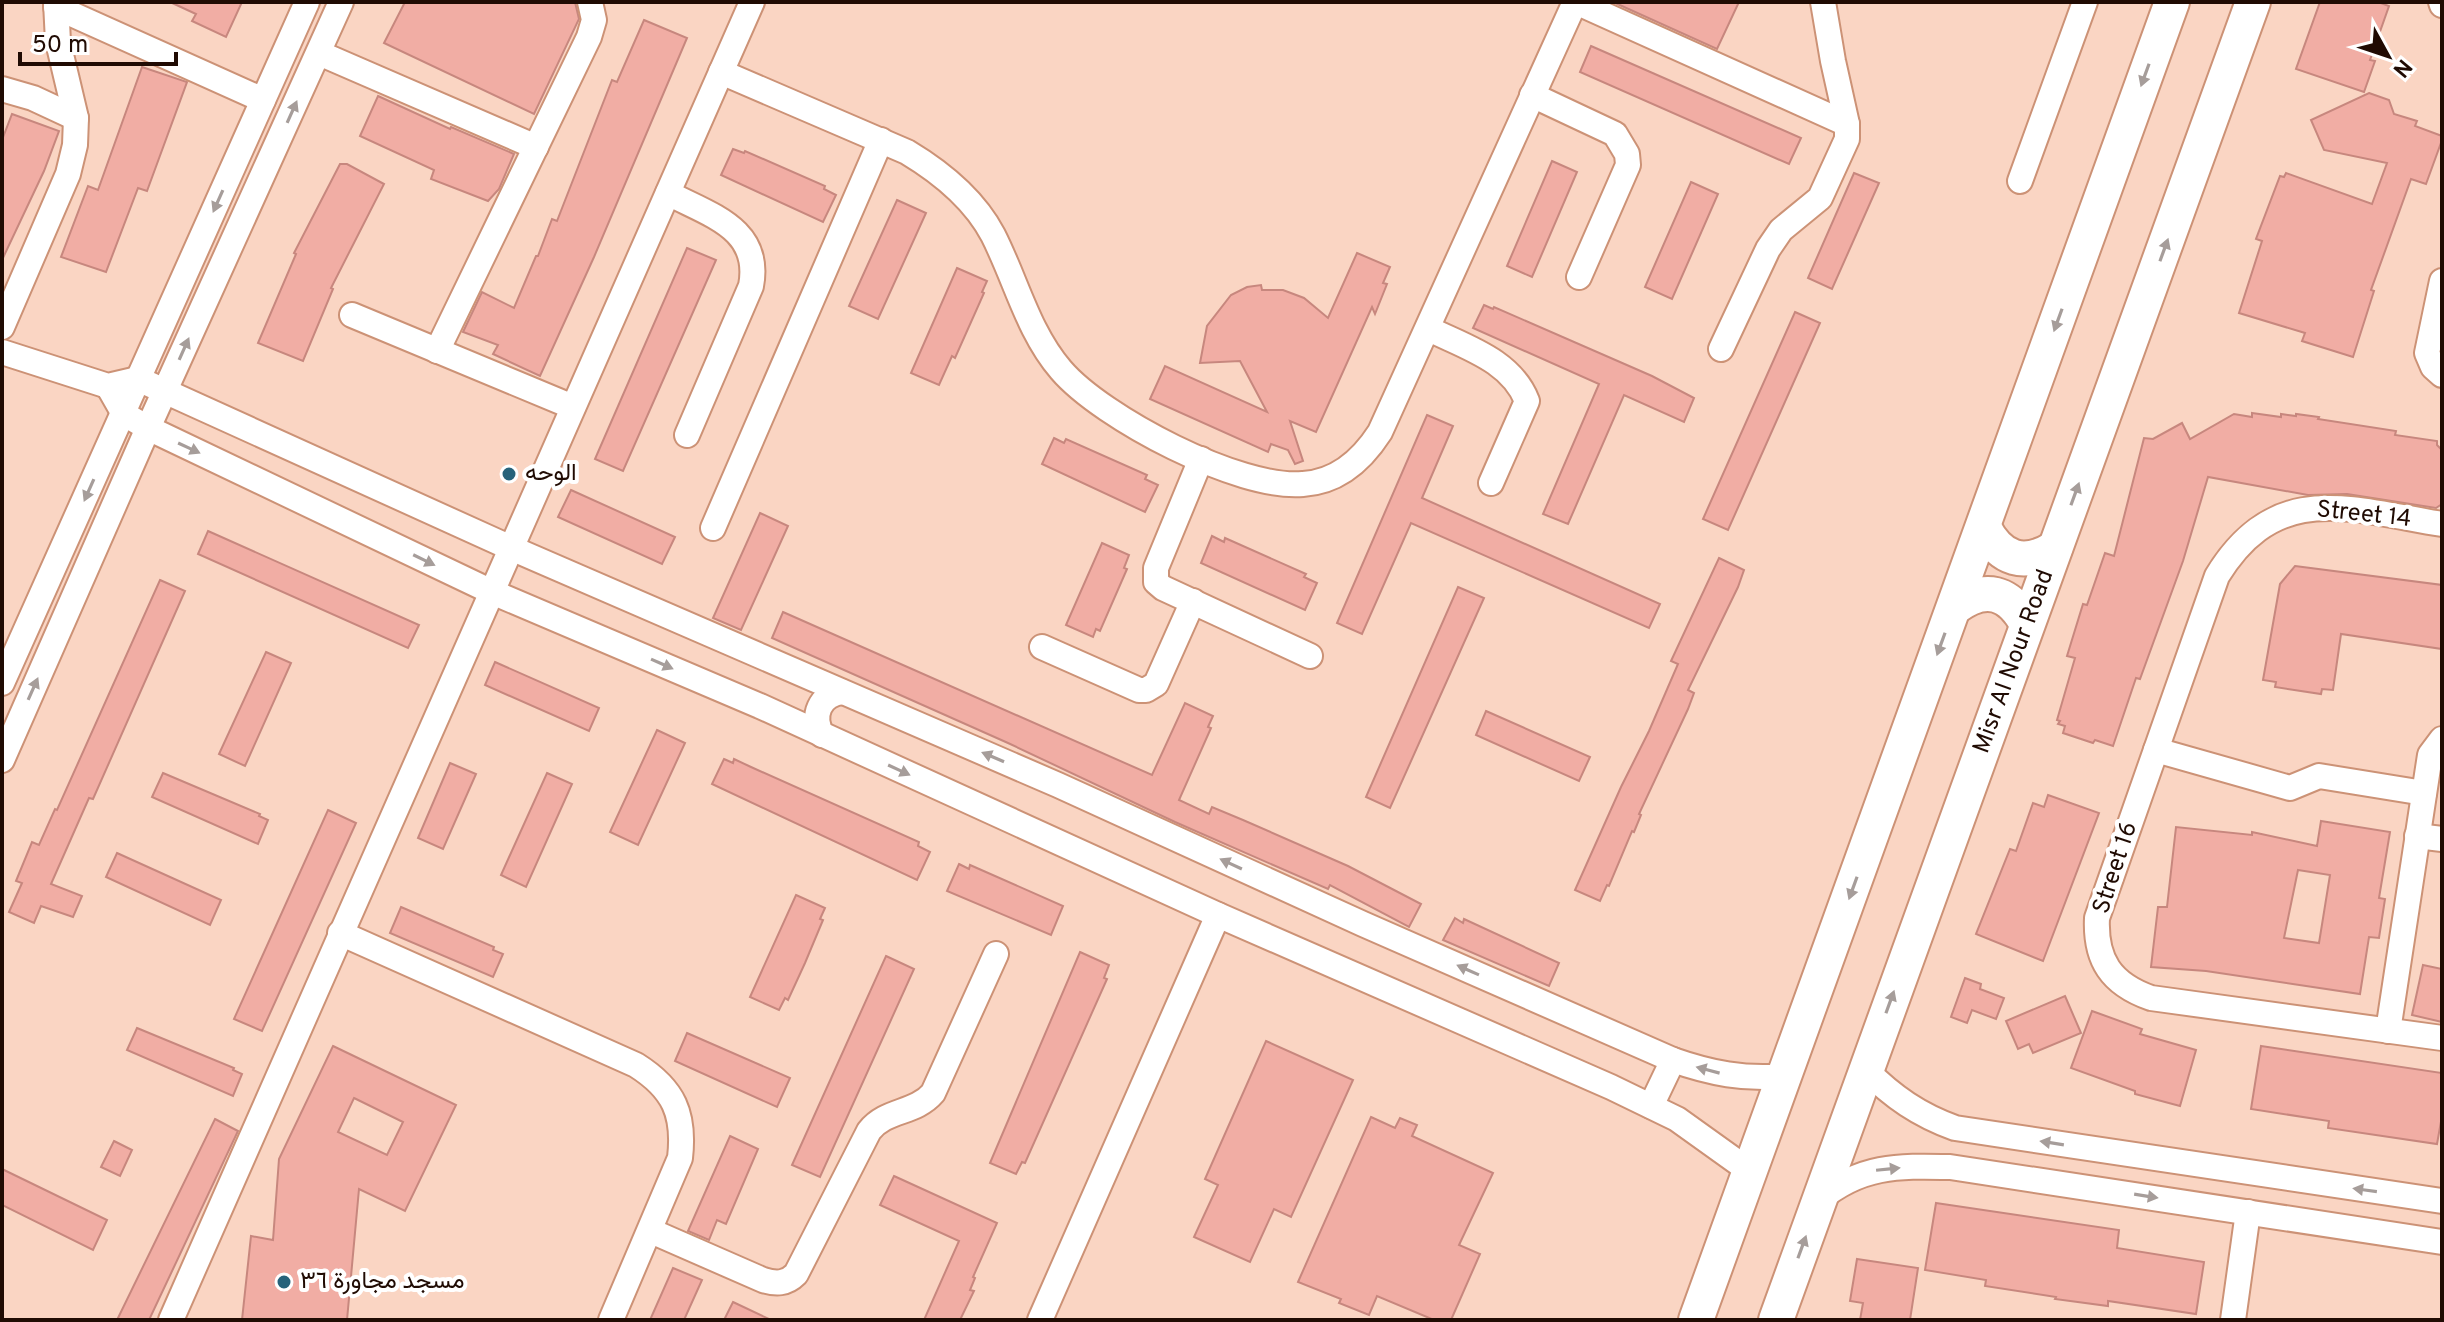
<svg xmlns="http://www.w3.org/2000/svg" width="2444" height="1322" font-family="Overpass,Vazirmatn,sans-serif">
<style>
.building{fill:#f1ada4;stroke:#c7877e;stroke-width:2;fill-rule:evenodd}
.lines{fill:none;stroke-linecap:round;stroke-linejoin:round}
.street-casing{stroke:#cc9276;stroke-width:28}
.secondary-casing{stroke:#cc9276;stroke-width:38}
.street{stroke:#fff;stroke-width:24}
.secondary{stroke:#fff;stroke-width:34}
.oneway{fill:#a69d9a}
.poi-dot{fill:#26627a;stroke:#fff;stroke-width:3}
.labels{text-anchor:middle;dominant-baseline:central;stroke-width:8;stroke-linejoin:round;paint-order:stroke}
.poi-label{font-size:24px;fill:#200b03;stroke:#fff;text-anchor:start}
.street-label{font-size:24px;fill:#200b03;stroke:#fff}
</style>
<rect width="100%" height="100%" fill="#fad5c3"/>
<!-- building -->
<g class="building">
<polygon points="170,2 242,2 226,37 192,21 196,14"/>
<polygon points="405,2 575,2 579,19 534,114 384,43"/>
<polygon points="1613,2 1739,2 1717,49"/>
<polygon points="2320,2 2378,2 2389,6 2370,60 2375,61 2364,92 2296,69"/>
<polygon points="644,20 687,38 594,257 540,376 493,354 498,345 463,332 482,292 514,308 536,256 538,256 552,219 557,221 612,80 617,82"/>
<polygon points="1591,46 1801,138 1789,164 1580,72"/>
<polygon points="142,67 187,82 147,191 138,188 106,272 61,257 88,186 98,190"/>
<polygon points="2369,93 2389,100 2394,114 2417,121 2415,126 2442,136 2442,140 2426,184 2411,179 2371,290 2374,291 2353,357 2302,341 2305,333 2239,313 2262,241 2256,239 2280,176 2284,177 2286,173 2372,204 2387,163 2324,150 2311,120"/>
<polygon points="378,96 450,129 451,127 514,154 499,189 488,201 431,179 434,170 360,136"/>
<polygon points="12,114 59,131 44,171 2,260 2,140"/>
<polygon points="733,149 744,153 745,151 825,186 824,189 836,195 823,222 721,175"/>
<polygon points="1552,161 1577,172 1532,277 1507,266"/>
<polygon points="340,164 347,164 384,184 331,288 333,289 303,361 258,343 296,254 294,253"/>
<polygon points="1854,173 1879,183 1832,289 1808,278"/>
<polygon points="1691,182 1718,194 1672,299 1645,287"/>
<polygon points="897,200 926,213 878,319 849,306"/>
<polygon points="687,248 716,260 623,471 595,459"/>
<polygon points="1357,253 1390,267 1383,283 1387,284 1375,314 1372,307 1316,432 1290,421 1303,461 1295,464 1288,450 1271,444 1268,452 1150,399 1165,366 1267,412 1240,361 1200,363 1207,326 1231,295 1247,287 1261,285 1262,290 1283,290 1304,298 1328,318"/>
<polygon points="957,268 987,281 982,292 984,293 955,358 952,356 939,385 911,373"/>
<polygon points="1484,305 1493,309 1494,307 1652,376 1694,398 1684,422 1624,395 1568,524 1543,514 1599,384 1473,328"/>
<polygon points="1795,312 1820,323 1728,530 1703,519"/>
<polygon points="2252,413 2281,417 2281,414 2296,416 2296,414 2319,417 2318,419 2396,431 2395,435 2437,441 2437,445 2442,450 2442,504 2436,508 2347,494 2308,495 2208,477 2183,561 2140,679 2136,678 2113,746 2095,740 2093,743 2063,733 2065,726 2058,724 2060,721 2057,720 2075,658 2067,656 2083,604 2087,605 2105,553 2114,556 2144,438 2153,439 2182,423 2190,439 2234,414 2252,417"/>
<polygon points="1427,415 1453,426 1422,498 1660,604 1649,628 1411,523 1362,634 1337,623"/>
<polygon points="1054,438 1064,443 1066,439 1147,475 1145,479 1158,485 1145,512 1042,464"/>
<polygon points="571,490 675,537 662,564 558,517"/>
<polygon points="760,513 788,526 741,630 713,618"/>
<polygon points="208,531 419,625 408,648 198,554"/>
<polygon points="1212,536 1224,542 1225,538 1306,574 1304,577 1317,583 1305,610 1201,563"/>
<polygon points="1102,543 1129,555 1124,568 1127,569 1100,631 1096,629 1093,637 1066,625"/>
<polygon points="1719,558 1744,570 1738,587 1688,690 1694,693 1688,709 1639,814 1641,815 1634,832 1632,831 1609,886 1607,885 1600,901 1575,890 1621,787 1649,731 1678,664 1671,661"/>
<polygon points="2295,566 2442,585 2442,649 2341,634 2333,690 2322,689 2321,694 2275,687 2276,682 2263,680 2280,584"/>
<polygon points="160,580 185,591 93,799 89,798 51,884 82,896 73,917 41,906 34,923 9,912 22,883 16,881 32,842 39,845 55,809 57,810"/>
<polygon points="1458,587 1484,598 1390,808 1366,797"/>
<polygon points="783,612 1152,775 1185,703 1213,716 1208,727 1211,728 1179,800 1209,814 1212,807 1243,820 1348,866 1421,904 1409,927 1330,885 1328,889 1175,822 1008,743 772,638"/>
<polygon points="266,652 291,663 245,766 219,754"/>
<polygon points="495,662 599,708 589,731 485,685"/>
<polygon points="1486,711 1590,757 1579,781 1476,735"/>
<polygon points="657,730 685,743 638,845 610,832"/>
<polygon points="724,759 733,763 734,759 751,767 919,842 918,846 930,852 917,880 712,784"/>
<polygon points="450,763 476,774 443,849 418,838"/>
<polygon points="163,773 260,814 259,816 268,820 258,844 152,797"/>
<polygon points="547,773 572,784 526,887 501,875"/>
<polygon points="2048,795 2099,813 2043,961 1976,934 2010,849 2016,851 2033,803 2044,807"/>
<polygon points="328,810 356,823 262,1031 234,1019"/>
<path d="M2321 821 2390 832 2379 898 2385 899 2379 938 2369 937 2360 994 2206 971 2151 967 2158 907H2167L2176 827 2252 835V832L2317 846ZM2298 870 2330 875 2319 943 2284 938Z"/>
<polygon points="117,853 221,900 210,925 106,877"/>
<polygon points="959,864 969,869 970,865 1063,906 1051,935 947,891"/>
<polygon points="796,895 825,908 820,919 823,920 805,963 788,1000 785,998 779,1010 750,997"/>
<polygon points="401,907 494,947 493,950 503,954 493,977 390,933"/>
<polygon points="1455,918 1463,923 1464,919 1559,963 1549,986 1443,940"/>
<polygon points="1080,952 1109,965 1104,978 1107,979 1025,1163 1022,1162 1016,1174 990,1163"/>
<polygon points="886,956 914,969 820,1177 792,1165"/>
<polygon points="2423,965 2442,969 2442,1022 2412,1015"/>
<polygon points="1965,978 1981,984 1980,989 2004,998 1996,1019 1972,1010 1967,1023 1951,1017"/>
<polygon points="2065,996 2081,1033 2033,1053 2029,1044 2018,1049 2006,1021"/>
<polygon points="2092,1011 2142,1029 2140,1034 2196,1050 2180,1106 2135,1094 2135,1091 2071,1068"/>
<polygon points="137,1028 234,1068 233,1070 242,1074 233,1096 127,1050"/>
<polygon points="687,1033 790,1078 777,1107 675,1061"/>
<polygon points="1266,1041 1353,1080 1291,1217 1274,1209 1250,1262 1194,1237 1218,1185 1205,1179"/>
<path d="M333 1046 456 1105 405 1211 359 1189 347 1320H242L251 1236 273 1240 279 1159ZM354 1098 403 1122 387 1155 338 1132Z"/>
<polygon points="2261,1046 2442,1073 2442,1116 2437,1144 2328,1128 2329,1121 2251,1109"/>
<polygon points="1371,1117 1395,1128 1400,1118 1417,1125 1412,1136 1493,1173 1459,1245 1480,1254 1451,1320 1434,1320 1377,1296 1369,1315 1339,1303 1341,1299 1298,1282"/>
<polygon points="215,1119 238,1131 149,1320 117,1320"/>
<polygon points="730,1136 758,1149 726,1224 717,1220 709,1240 688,1231"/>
<polygon points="114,1141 132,1150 120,1176 101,1167"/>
<polygon points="2,1169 107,1220 93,1250 2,1205"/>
<polygon points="894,1176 997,1223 973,1277 975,1278 970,1290 974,1291 960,1320 924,1320 959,1241 880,1205"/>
<polygon points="1936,1203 2119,1230 2117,1248 2204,1262 2196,1314 2108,1301 2108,1306 2055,1299 2056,1297 1985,1286 1986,1280 1925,1270"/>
<polygon points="1857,1259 1918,1268 1910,1320 1860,1320 1863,1303 1850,1301"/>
<polygon points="673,1268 702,1280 684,1320 650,1320"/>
<polygon points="733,1302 771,1320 724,1320"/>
</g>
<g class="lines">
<!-- street casing -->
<g class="street-casing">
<g id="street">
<polyline points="1576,2 1847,124"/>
<polyline points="2441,2 2442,5"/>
<polyline points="56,7 263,100"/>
<polyline points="319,53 536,147"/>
<path d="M721 72 907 152C942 173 974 199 993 235 1016 280 1028 332 1061 370 1102 418 1240 490 1303 484 1338 482 1362 460 1380 432L1575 2"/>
<polyline points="2,89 33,98 76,118"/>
<polyline points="1532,95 1615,134 1627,154 1628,165 1579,277"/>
<polyline points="2020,181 2085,2"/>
<path d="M668 193C709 215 762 228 751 286L687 435"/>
<polyline points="2442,281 2427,353 2433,367 2442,375"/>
<polyline points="352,315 573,407"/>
<polyline points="2,327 68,174 75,145 76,118 58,42 56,2"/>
<path d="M1429 329C1465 347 1511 360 1527 401L1491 483"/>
<polyline points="1721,349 1768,249 1781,230 1820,198 1847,139 1847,124 1833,61 1823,2"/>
<polyline points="437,351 589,37 594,20 590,2"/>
<path d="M2 352 108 386 138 379 511 548 1058 785 1363 924 1673 1060C1710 1073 1745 1080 1785 1076"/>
<polyline points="108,386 124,414 148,428 492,592 760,706 1218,915 1611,1087 1677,1119 1751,1172"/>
<polyline points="1201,459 1156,568 1156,582 1163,588 1310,656"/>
<path d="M2442 524C2349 509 2276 480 2217 576L2097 918C2095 960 2111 984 2151 998L2442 1038"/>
<polyline points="713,528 881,140"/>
<polyline points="1042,647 1139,690 1146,690 1156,684 1193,601"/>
<polyline points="2,683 307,2"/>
<path d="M822 735C811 715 820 695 842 692"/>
<polyline points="2156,750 2290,788 2319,776 2424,793"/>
<polyline points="2,760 148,428 341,2"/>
<polyline points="2417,836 2442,839"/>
<path d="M340 933 636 1065C674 1089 685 1114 680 1158L611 1320"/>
<polyline points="2388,1031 2430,755 2442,739"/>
<path d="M1866 1070C1893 1097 1919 1115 1955 1128L2442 1201"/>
<polyline points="1651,1106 1673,1060"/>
<path d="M1819 1200C1861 1165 1898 1166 1950 1167L2442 1242"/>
<path d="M651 1231 763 1280C776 1284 786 1284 796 1274L869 1131C886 1109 915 1114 933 1093L996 954"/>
<polyline points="171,1320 752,2"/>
<polyline points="1040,1320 1218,915"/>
<polyline points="2233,1320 2248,1212"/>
</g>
</g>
<!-- secondary casing -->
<g class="secondary-casing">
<g id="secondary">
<path d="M1984 528C2001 560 2024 567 2055 548"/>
<path d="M1955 607C1985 585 2009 591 2027 624"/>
<polyline points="1696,1320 2172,2"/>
<path id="s1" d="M1776 1320 2253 2"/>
</g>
</g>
<!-- street -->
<use href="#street" class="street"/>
<!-- secondary -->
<use href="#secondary" class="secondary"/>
</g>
<!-- one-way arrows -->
<defs><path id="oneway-solid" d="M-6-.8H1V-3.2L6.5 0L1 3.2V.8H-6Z" transform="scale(2)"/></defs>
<g class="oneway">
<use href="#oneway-solid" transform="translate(2145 75) rotate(110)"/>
<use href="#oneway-solid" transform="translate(292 112) rotate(-66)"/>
<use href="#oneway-solid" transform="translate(218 201) rotate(114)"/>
<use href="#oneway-solid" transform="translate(2164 250) rotate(-70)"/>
<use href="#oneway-solid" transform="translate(2058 320) rotate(110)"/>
<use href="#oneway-solid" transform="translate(184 349) rotate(-66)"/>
<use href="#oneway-solid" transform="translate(189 448) rotate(25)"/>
<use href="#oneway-solid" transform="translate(89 490) rotate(114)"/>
<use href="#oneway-solid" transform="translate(2075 494) rotate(-70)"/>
<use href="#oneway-solid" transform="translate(424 560) rotate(26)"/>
<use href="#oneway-solid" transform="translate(1941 644) rotate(110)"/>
<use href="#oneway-solid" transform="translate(662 664) rotate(24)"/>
<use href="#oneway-solid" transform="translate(33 689) rotate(-66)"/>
<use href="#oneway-solid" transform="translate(993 757) rotate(-157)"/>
<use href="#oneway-solid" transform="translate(899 770) rotate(25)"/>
<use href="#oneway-solid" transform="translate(1231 864) rotate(-155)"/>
<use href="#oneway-solid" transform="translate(1853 888) rotate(110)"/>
<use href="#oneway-solid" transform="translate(1468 970) rotate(-156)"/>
<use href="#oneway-solid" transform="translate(1890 1002) rotate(-70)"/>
<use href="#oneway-solid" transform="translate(1708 1070) rotate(-165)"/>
<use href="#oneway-solid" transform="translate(2052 1143) rotate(-171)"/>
<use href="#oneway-solid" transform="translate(1888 1169) rotate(-6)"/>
<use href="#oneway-solid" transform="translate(2365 1190) rotate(-172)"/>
<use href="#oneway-solid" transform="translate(2146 1196) rotate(9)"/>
<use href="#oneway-solid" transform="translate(1802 1247) rotate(-70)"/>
</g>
<!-- markers -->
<g class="poi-dot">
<circle cx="509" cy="474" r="8"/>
<circle cx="284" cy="1282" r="8"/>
</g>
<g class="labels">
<!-- poi labels -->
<g class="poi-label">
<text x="525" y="474">الوحه</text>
<text x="300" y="1282">مسجد مجاورة ٣٦</text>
</g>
<!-- street labels -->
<g class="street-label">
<text transform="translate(2364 515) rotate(6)">Street 14</text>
<text stroke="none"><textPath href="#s1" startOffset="700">Misr Al Nour Road</textPath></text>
<text transform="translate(2116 868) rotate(-72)">Street 16</text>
</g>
</g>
<!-- border -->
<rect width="2444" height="1322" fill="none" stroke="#200b03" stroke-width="8"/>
<!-- north arrow -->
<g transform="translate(2388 56) rotate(130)" stroke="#ffffff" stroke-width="6" paint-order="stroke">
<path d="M0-6L14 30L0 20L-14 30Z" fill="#200b03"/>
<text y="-12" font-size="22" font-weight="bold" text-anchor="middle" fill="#200b03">N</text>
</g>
<!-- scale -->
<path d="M20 52v12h156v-12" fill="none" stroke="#200b03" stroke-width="4"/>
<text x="32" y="52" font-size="24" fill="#200b03" stroke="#ffffff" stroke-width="6" paint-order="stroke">50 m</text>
</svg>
